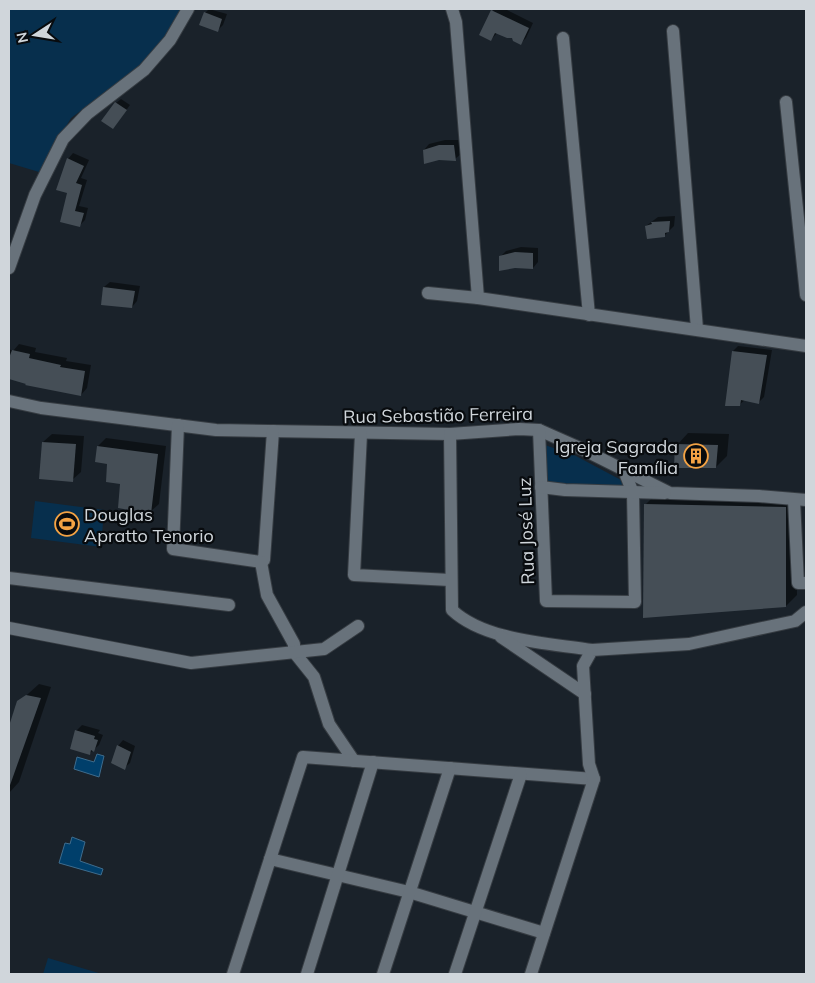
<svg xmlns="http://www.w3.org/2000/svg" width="815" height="983" font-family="Mulish,sans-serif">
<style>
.green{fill:#072f4d}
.water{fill:#003f6b;stroke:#3e6c8d}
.shadow{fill:#0007}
.building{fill:#454e56}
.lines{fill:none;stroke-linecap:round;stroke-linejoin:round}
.minor-casing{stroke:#363c42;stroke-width:14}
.minor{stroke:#68727b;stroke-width:12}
.labels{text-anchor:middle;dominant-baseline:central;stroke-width:4.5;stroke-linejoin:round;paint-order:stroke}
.street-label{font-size:18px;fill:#d0d6db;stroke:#080b0e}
.poi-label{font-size:18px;fill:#d0d6db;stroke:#080b0e;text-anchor:end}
</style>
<rect width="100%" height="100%" fill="#1a222a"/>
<!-- green -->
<g class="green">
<polygon points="9,9 181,9 166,37 138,68 71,118 39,172 9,163"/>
<polygon points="545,445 576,456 621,480 624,489 548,484 545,481"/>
<polygon points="35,501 104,510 101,547 31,538"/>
<polygon points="48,958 102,974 43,974"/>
</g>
<!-- water -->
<g class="water">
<polygon points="97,754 104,756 99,777 74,769 77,757 94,762"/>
<polygon points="72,837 85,842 80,861 103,869 101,875 59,863 65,843 70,844"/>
</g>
<!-- shadow -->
<g class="shadow">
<polygon points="209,9 227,14 223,25 218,30 205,13"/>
<polygon points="494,9 505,9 533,23 526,38 521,43 513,36 497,33 491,40 480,35"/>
<polygon points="121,99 130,105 113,128 116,103"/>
<polygon points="445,140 459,140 461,154 455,159 424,150 429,144"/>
<polygon points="73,153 89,160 81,178 87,180 79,206 88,208 85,220 80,225 68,192 68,159"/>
<polygon points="675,216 674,226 664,236 646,226 658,217"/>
<polygon points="521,247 538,248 538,262 533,268 500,257 506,251"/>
<polygon points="110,282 140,286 137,301 132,307 104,287"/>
<polygon points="19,344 36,348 35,352 67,358 66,361 91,365 87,388 81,395 9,378 9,349 13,351"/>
<polygon points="738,346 772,350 764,397 758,403 745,400 739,405 733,351"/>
<polygon points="688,433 729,434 727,456 716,467 677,445"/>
<polygon points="52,434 84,436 81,472 72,480 40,478 43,442"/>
<polygon points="106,438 166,446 159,504 150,512 121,482 98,446"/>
<polygon points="656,494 796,497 797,595 786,606 645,505"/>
<polygon points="39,684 51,687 19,782 9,793 9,730 19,702"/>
<polygon points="82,725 100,730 98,733 103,735 99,745 89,754 76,731"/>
<polygon points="123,740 135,746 130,763 124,768 118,746"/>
</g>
<!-- building -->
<g class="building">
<polygon points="491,10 529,28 521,45 513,41 512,38 507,38 495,33 491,41 479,35"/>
<polygon points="204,12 222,19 218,32 199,25"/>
<polygon points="115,102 127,110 113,129 101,121"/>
<polygon points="439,145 454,145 456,161 439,160 424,164 423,150"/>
<polygon points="67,158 84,166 76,183 82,185 75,211 84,213 80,227 60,222 67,193 56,190"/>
<polygon points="670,221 669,232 665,233 665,237 647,239 645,226 652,224 651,222"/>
<polygon points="515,252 533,253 533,269 515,268 499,271 499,256"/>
<polygon points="103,287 135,291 132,308 101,305"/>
<polygon points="12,350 30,354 29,358 61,365 60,367 85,371 81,396 25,385 26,384 9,379 9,358"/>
<polygon points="732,351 767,355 759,404 741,400 740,406 725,406"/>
<polygon points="42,442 76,444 73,482 39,479"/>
<polygon points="675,444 718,445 716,468 674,468"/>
<polygon points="97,446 158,454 151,514 118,508 120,484 106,482 107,464 95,462"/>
<polygon points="644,504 786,507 786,607 643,618"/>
<polygon points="26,695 41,698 9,788 9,726 17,701"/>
<polygon points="75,730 95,736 94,739 98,740 94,752 91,750 90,755 70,749"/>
<polygon points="117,745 131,752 125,770 111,763"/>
</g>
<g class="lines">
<!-- minor casing -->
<g class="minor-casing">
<g id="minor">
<polyline points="452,9 456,22 478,298"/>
<polyline points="673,31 697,329"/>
<polyline points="563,38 589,315"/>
<polyline points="786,102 806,295"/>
<polyline points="9,268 35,195 63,139 87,114 144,70 170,40 188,9"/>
<polyline points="428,293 478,298 806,346"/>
<polyline points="9,401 41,408 216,430 450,434 519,429 539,430 582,449 670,493 759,496 806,500"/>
<polyline points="178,425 173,549 261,562 264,560 273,431"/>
<polyline points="539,430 546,601 635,602 633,493 625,473"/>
<polyline points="361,434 354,575 450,580"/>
<path d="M450 434 452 610C485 641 549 643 592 650"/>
<polyline points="541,487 565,490 665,493"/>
<polyline points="794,500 798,583 806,583"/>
<polyline points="261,562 267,595 294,644 294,652 314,677 329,724 354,761"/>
<polyline points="9,578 229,605"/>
<polyline points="9,628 191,663 324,649 358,626"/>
<polyline points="501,637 585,694"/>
<polyline points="270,859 409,892 544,933"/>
<polyline points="233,974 303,757 594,779"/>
<polyline points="307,974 373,762"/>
<polyline points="383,974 450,768"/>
<polyline points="455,974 521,774"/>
<polyline points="531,974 594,779 589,764 583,666 592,650 689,644 795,621 806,612"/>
</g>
</g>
<!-- minor -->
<use href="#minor" class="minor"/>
</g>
<!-- icons -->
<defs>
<g id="building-ring" transform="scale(1.25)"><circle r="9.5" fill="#080b0e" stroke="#f4a344" stroke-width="1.5"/><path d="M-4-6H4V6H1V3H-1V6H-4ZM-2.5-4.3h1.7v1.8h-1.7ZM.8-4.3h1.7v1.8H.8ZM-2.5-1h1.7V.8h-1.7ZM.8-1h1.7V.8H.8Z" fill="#f4a344"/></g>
<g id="stadium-ring" transform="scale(1.25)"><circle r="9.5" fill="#080b0e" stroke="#f4a344" stroke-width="1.5"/><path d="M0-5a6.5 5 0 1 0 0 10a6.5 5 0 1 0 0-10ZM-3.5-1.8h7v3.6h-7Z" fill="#f4a344"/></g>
</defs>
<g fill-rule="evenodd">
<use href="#building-ring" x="696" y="456"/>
<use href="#stadium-ring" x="67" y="524"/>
</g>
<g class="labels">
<!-- street labels -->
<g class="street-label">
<text transform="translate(438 415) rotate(-1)">Rua Sebastião Ferreira</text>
<text transform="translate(526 531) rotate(-92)">Rua José Luz</text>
</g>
<!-- poi labels -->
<g class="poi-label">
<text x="678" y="446">Igreja Sagrada<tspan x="678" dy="21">Família</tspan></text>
<text x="84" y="514" text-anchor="start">Douglas<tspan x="84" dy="21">Apratto Tenorio</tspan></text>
</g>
</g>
<!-- border -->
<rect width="815" height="983" fill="none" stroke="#d0d6db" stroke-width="20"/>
<!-- north arrow -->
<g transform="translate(35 35) rotate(258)" stroke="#080b0e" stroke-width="4" paint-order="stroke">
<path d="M0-4L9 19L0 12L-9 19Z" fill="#d0d6db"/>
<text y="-8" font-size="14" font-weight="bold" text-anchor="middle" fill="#d0d6db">N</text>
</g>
</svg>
